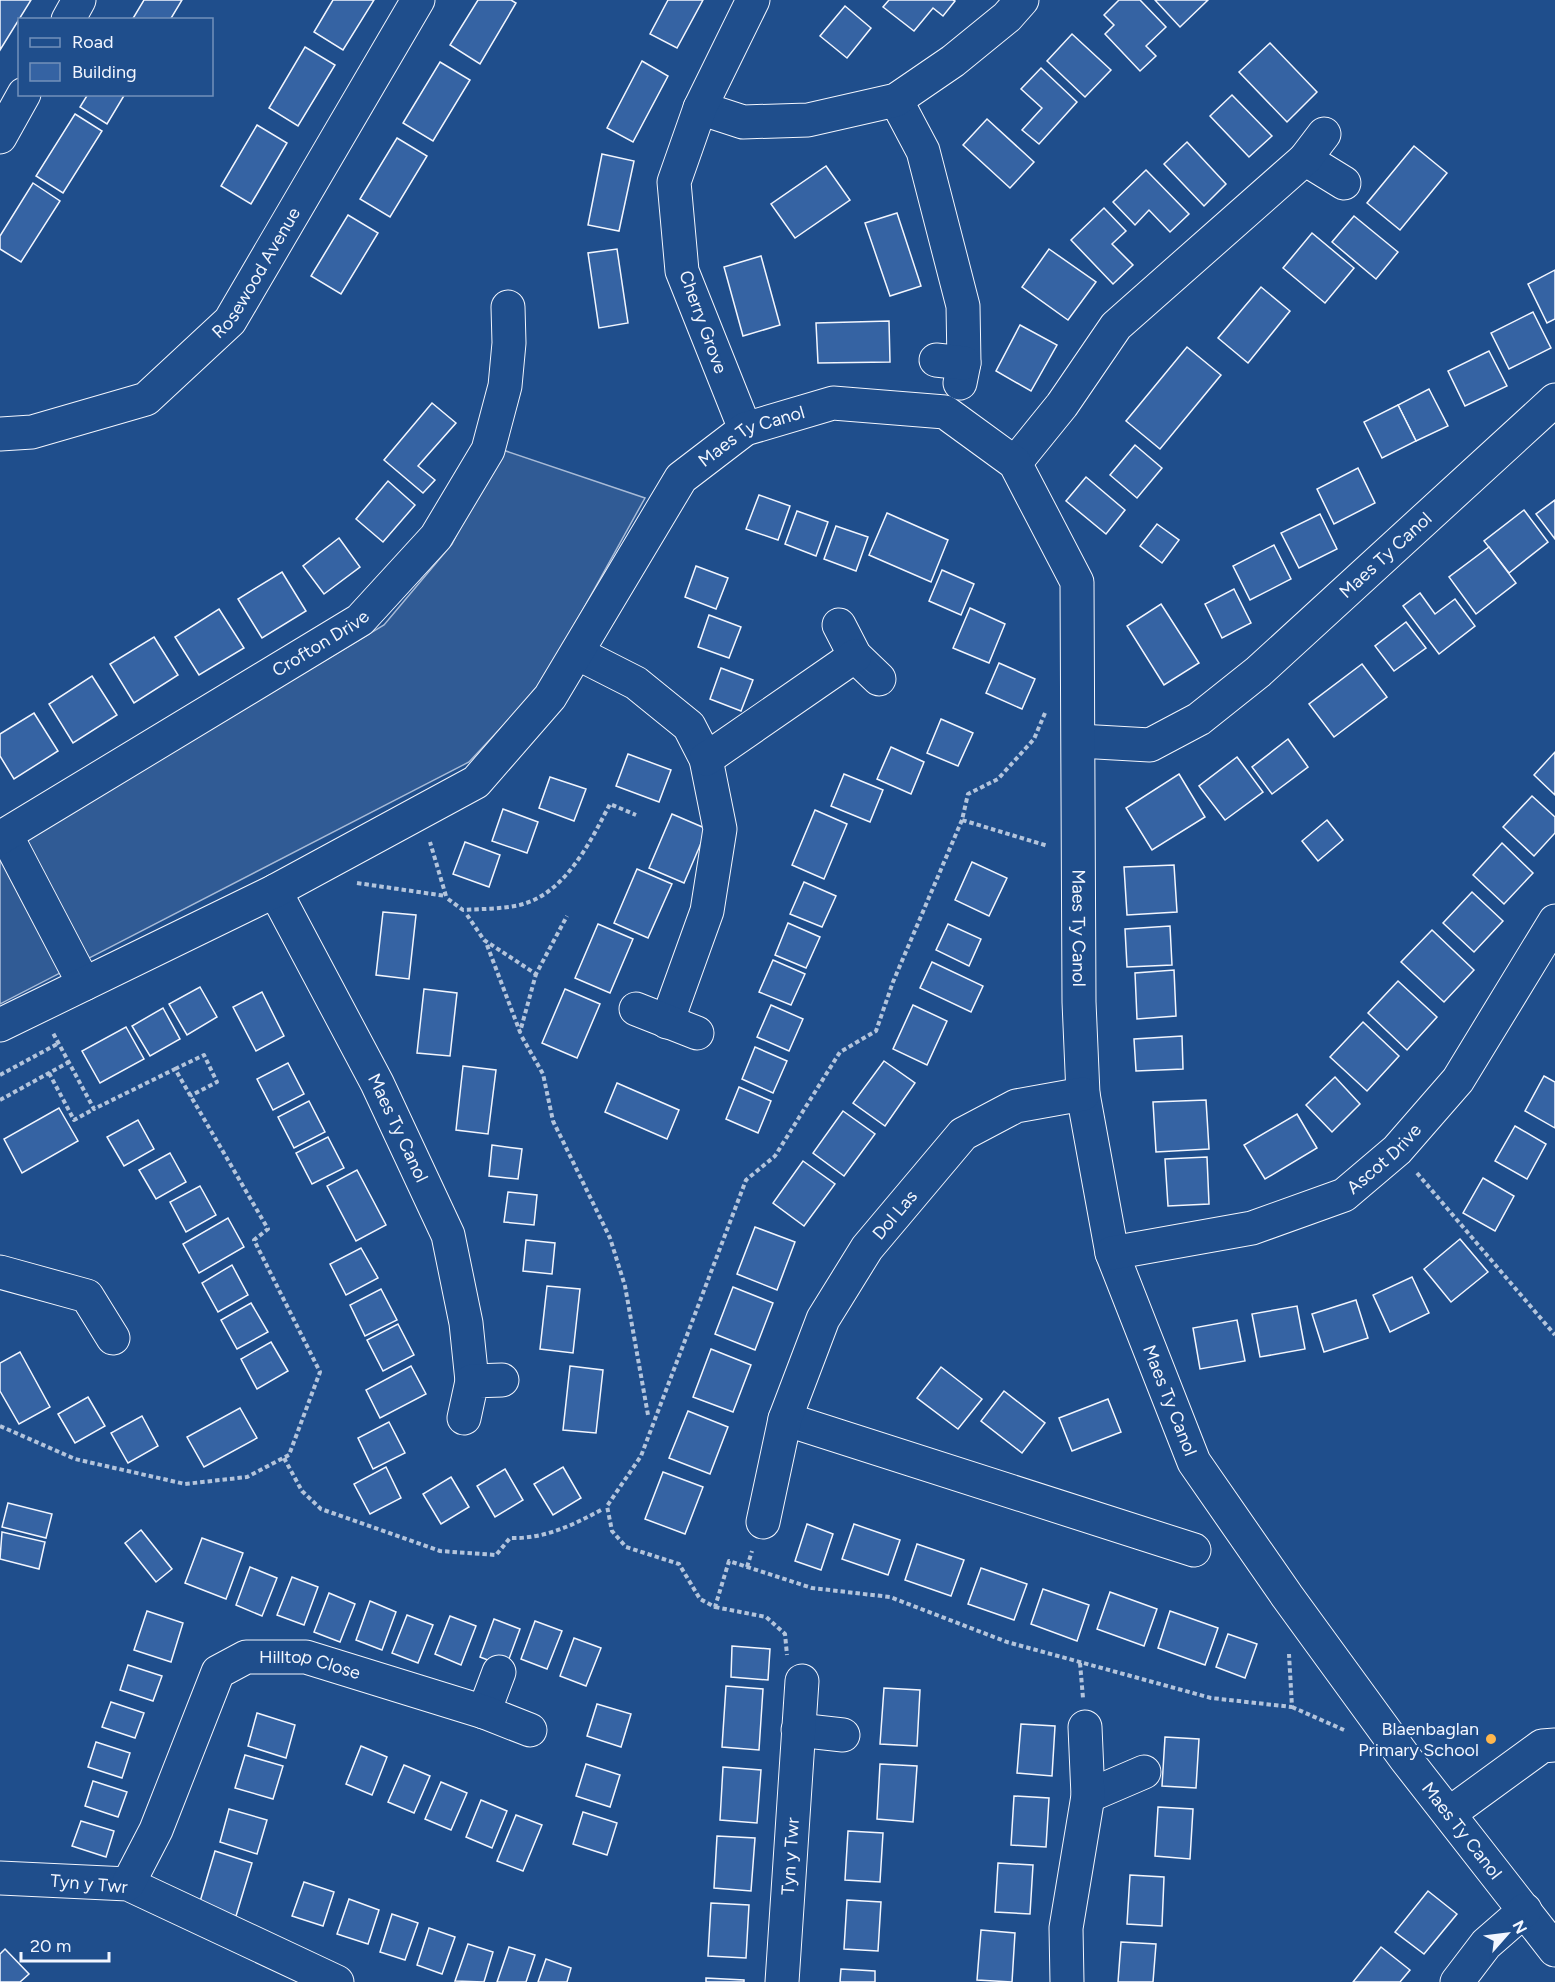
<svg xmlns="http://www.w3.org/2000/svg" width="1555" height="1982" font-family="Figtree,sans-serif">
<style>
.built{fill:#305b95;stroke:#a8bbd7;stroke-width:1.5}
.building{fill:#3563a3;stroke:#f2f6ff;stroke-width:1.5}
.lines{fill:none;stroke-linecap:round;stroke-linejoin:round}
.minor-casing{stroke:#f2f6ff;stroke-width:35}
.path{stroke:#b3c4dc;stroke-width:4;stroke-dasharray:4.5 3;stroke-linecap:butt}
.minor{stroke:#1f4e8c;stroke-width:33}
.poi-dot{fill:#ffb74d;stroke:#1f4e8c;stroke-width:2}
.labels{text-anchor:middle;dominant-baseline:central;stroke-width:4.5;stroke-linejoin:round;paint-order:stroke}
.street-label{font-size:18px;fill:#f2f6ff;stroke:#1f4e8c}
.poi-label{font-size:18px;fill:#f2f6ff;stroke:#1f4e8c;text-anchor:end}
</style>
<rect width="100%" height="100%" fill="#1f4e8c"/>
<!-- built -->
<polygon class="built" points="500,449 645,498 541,685 469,762 0,1004 0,856 384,625 452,544"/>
<!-- building -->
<g class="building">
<polygon points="0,0 31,0 0,50"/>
<polygon points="144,0 182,0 170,20 132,20"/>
<polygon points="333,0 374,0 343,50 314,32"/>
<polygon points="478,0 511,0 516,3 480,64 450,45"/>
<polygon points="668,0 703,0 677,48 650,34"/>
<polygon points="889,0 953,0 955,1 943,16 933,8 914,31 883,7"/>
<polygon points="1119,0 1140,0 1166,27 1146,46 1156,56 1140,71 1105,34 1114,25 1104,15"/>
<polygon points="1155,0 1208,0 1180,27"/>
<polygon points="845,6 871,28 847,58 820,36"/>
<polygon points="1072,34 1111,70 1085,97 1047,61"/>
<polygon points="1270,43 1317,92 1287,122 1239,72"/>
<polygon points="305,47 335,65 298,126 269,108"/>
<polygon points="642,61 668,76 633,142 607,128"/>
<polygon points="440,62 470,80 433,141 403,123"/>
<polygon points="1041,68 1077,102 1039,144 1022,130 1042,108 1021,89"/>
<polygon points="88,94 125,94 107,124 80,107"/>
<polygon points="1232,95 1272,136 1249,157 1210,116"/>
<polygon points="75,114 102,131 63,193 36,176"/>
<polygon points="987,119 1034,162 1010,188 963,145"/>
<polygon points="257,125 287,143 251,204 221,186"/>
<polygon points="397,138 427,156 390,217 360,199"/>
<polygon points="1187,142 1226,184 1204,206 1164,164"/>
<polygon points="1414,146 1447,173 1400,230 1367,203"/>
<polygon points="602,154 634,161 619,231 588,225"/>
<polygon points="826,166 850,200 795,238 771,204"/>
<polygon points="1146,170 1189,214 1170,232 1149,210 1135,225 1113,202"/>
<polygon points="33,183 60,201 21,262 0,249 0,236"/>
<polygon points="1104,208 1126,231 1112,244 1133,265 1113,284 1071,240"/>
<polygon points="897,213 921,286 890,296 865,223"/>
<polygon points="348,215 378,233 341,294 311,276"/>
<polygon points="1354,216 1398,252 1376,279 1332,242"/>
<polygon points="1312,233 1354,268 1325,303 1283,268"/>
<polygon points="617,249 628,323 599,328 588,253"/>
<polygon points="1049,249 1096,282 1068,320 1022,287"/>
<polygon points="761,256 780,325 743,336 724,267"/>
<polygon points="1555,270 1555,319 1547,323 1528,284"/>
<polygon points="1261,287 1290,311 1248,363 1218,338"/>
<polygon points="1533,312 1551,348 1509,369 1491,333"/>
<polygon points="889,321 890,362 818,363 816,323"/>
<polygon points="1020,325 1057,345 1031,391 996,371"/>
<polygon points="1187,347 1221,375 1160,449 1126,421"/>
<polygon points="1489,351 1507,386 1465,406 1448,371"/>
<polygon points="1429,389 1448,426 1416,441 1398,405"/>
<polygon points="432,403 456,423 418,466 435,480 423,493 384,460"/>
<polygon points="1398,405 1416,441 1382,458 1364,422"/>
<polygon points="1135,445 1162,468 1137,498 1110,475"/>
<polygon points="1358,468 1375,503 1334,524 1317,489"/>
<polygon points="1086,477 1125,510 1106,534 1066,501"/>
<polygon points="388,481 415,505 383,542 356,519"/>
<polygon points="759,495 790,506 778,540 746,529"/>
<polygon points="1555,500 1555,539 1536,514"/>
<polygon points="1524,510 1548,542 1509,573 1484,541"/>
<polygon points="797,511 828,522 816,556 785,544"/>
<polygon points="887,513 948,540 931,582 869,555"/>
<polygon points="1320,514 1337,549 1299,568 1281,533"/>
<polygon points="1157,524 1179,540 1162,563 1140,546"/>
<polygon points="836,526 868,537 856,571 824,559"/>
<polygon points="339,538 360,567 324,594 303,566"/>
<polygon points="1274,545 1291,579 1250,600 1233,566"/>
<polygon points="1489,547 1516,583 1476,614 1449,577"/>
<polygon points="696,566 728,578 716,609 685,597"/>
<polygon points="942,570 974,584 961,615 929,601"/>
<polygon points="282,572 306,611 262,638 238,599"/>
<polygon points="1234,589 1251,623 1222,638 1205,604"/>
<polygon points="1420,593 1435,614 1455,599 1475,626 1439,654 1403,606"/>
<polygon points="1161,604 1199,663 1164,685 1127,626"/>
<polygon points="970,608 1005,624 989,663 953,648"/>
<polygon points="219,609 244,648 199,675 175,637"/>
<polygon points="709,615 741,627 729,658 698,647"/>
<polygon points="1406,622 1426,648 1394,671 1375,646"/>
<polygon points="154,637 178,675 134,703 110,664"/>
<polygon points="999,663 1035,679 1022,709 986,693"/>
<polygon points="1362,664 1387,697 1334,737 1309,704"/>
<polygon points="721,668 753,680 741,711 710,699"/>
<polygon points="92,676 117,715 73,743 49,704"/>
<polygon points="34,713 58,751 14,779 0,756 0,734"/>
<polygon points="941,719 973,733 958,766 927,753"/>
<polygon points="1288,739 1308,767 1272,794 1252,767"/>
<polygon points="891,747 924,762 911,794 877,779"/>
<polygon points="1555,752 1555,795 1534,775"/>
<polygon points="628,754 671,770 659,802 616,786"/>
<polygon points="1237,757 1263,792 1225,820 1199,786"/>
<polygon points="844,774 883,790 870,822 831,806"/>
<polygon points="1179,774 1205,817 1152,850 1126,808"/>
<polygon points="550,777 586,789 574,821 539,808"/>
<polygon points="1532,796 1555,817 1555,833 1534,856 1503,827"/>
<polygon points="503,809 538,822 527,853 492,841"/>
<polygon points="815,810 847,824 824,879 792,865"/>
<polygon points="672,814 707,829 684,883 649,868"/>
<polygon points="1327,820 1343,840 1318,861 1302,841"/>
<polygon points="465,842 500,855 489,887 453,874"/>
<polygon points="1502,843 1533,873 1504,904 1473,875"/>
<polygon points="972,862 1007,878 989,916 955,900"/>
<polygon points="1174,865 1177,912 1127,915 1124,867"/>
<polygon points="637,869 672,884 648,938 614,923"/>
<polygon points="804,882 836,896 822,927 790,914"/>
<polygon points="1472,892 1503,921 1474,952 1443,923"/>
<polygon points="383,912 416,915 409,979 376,975"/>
<polygon points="788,923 820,937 806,968 775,955"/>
<polygon points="598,924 633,939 610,993 575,978"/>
<polygon points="948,924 981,939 969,966 936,950"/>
<polygon points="1170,926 1172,965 1127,967 1125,929"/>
<polygon points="1432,930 1474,970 1444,1002 1401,962"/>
<polygon points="773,960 805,974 791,1005 759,992"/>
<polygon points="932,962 983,986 971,1012 920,988"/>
<polygon points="1174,970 1176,1016 1137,1019 1135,973"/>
<polygon points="1398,981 1437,1017 1407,1050 1368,1013"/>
<polygon points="200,987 217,1017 187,1035 169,1004"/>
<polygon points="424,989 457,993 450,1056 417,1053"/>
<polygon points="565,989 600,1004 577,1058 542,1043"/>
<polygon points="262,992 284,1036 256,1051 233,1007"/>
<polygon points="771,1005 803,1019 789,1051 757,1037"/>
<polygon points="913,1005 947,1021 927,1065 893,1049"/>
<polygon points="163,1008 180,1039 150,1056 132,1026"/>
<polygon points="1363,1022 1399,1056 1367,1091 1330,1057"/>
<polygon points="126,1027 144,1059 100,1083 82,1051"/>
<polygon points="1182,1036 1183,1069 1136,1071 1134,1039"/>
<polygon points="755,1047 787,1061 773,1093 742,1079"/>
<polygon points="884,1061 915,1083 885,1126 853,1103"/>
<polygon points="288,1063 304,1094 273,1110 257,1079"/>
<polygon points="463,1066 496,1070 488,1134 456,1130"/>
<polygon points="1544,1076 1555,1082 1555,1128 1525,1111"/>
<polygon points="1335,1077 1360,1104 1332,1132 1306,1105"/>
<polygon points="617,1083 679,1110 667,1139 605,1112"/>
<polygon points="739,1087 771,1101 758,1133 726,1119"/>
<polygon points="1206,1100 1209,1149 1156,1152 1153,1102"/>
<polygon points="309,1101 325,1132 294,1148 278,1117"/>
<polygon points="59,1108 78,1141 22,1173 4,1139"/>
<polygon points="843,1111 875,1134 844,1176 813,1153"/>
<polygon points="1297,1114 1317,1148 1265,1179 1244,1145"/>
<polygon points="138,1120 154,1149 124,1166 107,1137"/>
<polygon points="1515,1126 1546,1144 1527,1179 1495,1161"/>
<polygon points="328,1137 344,1168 312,1184 296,1153"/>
<polygon points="492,1145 522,1149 518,1179 489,1176"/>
<polygon points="170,1153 186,1182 156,1199 139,1170"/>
<polygon points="1207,1157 1209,1204 1168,1206 1165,1159"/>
<polygon points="803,1161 835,1184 804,1226 773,1203"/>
<polygon points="357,1170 386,1225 356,1241 327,1186"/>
<polygon points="1483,1178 1514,1196 1495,1231 1463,1213"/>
<polygon points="200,1186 216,1215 186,1232 170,1202"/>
<polygon points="508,1192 537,1195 534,1225 504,1222"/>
<polygon points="228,1218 244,1247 199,1273 183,1244"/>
<polygon points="755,1227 795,1242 777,1290 737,1274"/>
<polygon points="1460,1239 1488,1272 1451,1302 1424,1269"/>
<polygon points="526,1240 555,1243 552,1274 523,1271"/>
<polygon points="361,1248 378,1278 346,1295 330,1264"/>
<polygon points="232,1265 248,1295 218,1312 202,1283"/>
<polygon points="1412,1277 1429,1313 1390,1332 1373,1295"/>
<polygon points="547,1286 580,1289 573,1353 540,1349"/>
<polygon points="733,1287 773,1303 755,1350 715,1334"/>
<polygon points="381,1289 397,1320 365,1336 350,1305"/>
<polygon points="1356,1300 1368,1338 1324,1352 1312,1314"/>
<polygon points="251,1303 268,1332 237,1349 221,1320"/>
<polygon points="1297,1306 1305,1349 1260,1357 1252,1314"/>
<polygon points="1237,1320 1245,1361 1200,1369 1193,1328"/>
<polygon points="398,1324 414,1355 383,1371 367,1340"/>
<polygon points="271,1342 288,1371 257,1389 241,1359"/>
<polygon points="711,1349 751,1365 733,1412 693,1397"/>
<polygon points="20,1352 50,1407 19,1424 0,1391 0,1363"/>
<polygon points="411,1366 426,1394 380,1418 366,1390"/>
<polygon points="570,1366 603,1370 596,1433 563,1430"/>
<polygon points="941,1367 982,1399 958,1429 917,1398"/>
<polygon points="1004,1391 1045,1423 1022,1453 981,1421"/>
<polygon points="88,1397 105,1426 75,1443 58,1414"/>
<polygon points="1108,1399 1121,1432 1072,1451 1059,1418"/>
<polygon points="240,1408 257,1438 204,1467 187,1437"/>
<polygon points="688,1411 728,1427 710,1474 669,1458"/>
<polygon points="142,1416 158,1446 128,1463 111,1433"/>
<polygon points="389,1422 405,1453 373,1469 358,1438"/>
<polygon points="386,1467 401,1498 370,1514 354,1484"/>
<polygon points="563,1467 581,1498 553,1515 534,1484"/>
<polygon points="505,1469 523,1500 495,1517 477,1486"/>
<polygon points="663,1472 703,1487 685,1534 645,1519"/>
<polygon points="451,1477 469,1507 441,1524 423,1494"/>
<polygon points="8,1503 52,1514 46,1538 2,1527"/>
<polygon points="807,1524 833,1534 821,1570 795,1561"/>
<polygon points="854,1524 900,1540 888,1575 842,1559"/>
<polygon points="141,1530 172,1569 156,1582 125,1543"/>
<polygon points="2,1532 45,1542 39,1569 0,1559"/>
<polygon points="202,1538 243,1553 226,1599 185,1583"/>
<polygon points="917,1544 964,1560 951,1596 905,1580"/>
<polygon points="250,1567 277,1578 262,1616 236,1605"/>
<polygon points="981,1568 1027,1584 1014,1620 968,1604"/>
<polygon points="292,1577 318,1587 304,1625 277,1615"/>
<polygon points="1043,1589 1089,1605 1077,1641 1031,1624"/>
<polygon points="1110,1592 1157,1609 1144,1646 1097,1629"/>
<polygon points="329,1593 355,1604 340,1642 314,1632"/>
<polygon points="370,1601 396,1612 382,1650 356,1640"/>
<polygon points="147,1611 183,1623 171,1662 134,1650"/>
<polygon points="1170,1611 1218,1628 1205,1665 1158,1648"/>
<polygon points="407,1615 433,1625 418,1663 392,1653"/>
<polygon points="450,1616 476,1626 461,1665 435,1654"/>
<polygon points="494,1619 520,1629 506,1667 480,1657"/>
<polygon points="535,1621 562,1631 547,1669 521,1659"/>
<polygon points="1228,1634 1257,1644 1245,1678 1216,1667"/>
<polygon points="574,1638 601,1648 586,1686 560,1676"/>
<polygon points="732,1646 770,1649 768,1680 731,1677"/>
<polygon points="128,1665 162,1676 153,1701 120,1690"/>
<polygon points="726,1686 763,1689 759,1750 722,1747"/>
<polygon points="884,1688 920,1690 917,1746 880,1744"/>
<polygon points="111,1702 144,1713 135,1738 102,1727"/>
<polygon points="597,1704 631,1714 621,1747 587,1736"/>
<polygon points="257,1713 295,1725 286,1758 248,1746"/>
<polygon points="1021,1724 1055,1726 1052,1776 1017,1773"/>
<polygon points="1165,1737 1199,1739 1196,1788 1162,1786"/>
<polygon points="96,1742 130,1753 122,1778 88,1767"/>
<polygon points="361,1746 387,1757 372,1795 346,1784"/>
<polygon points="245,1755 283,1766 273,1799 235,1788"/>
<polygon points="586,1764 620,1775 610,1807 576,1796"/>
<polygon points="880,1764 917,1766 913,1822 877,1819"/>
<polygon points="404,1765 430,1776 414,1813 388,1802"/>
<polygon points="723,1767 761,1770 757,1823 720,1820"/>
<polygon points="93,1781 127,1792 118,1817 85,1806"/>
<polygon points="441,1782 467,1793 451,1830 425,1819"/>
<polygon points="1014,1796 1049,1798 1046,1847 1011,1845"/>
<polygon points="481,1800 507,1811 492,1848 466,1837"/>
<polygon points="1158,1807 1193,1809 1190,1859 1155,1856"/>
<polygon points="229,1809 267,1820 257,1854 220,1842"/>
<polygon points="583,1812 617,1823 607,1855 573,1844"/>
<polygon points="516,1815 542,1825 523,1871 497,1861"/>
<polygon points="81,1821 114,1831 106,1857 72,1846"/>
<polygon points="848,1831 883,1833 880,1882 845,1880"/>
<polygon points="717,1836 755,1838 751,1891 714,1888"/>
<polygon points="215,1851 252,1863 236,1916 199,1905"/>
<polygon points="998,1863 1033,1865 1030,1914 995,1912"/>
<polygon points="1130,1875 1164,1877 1162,1926 1127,1924"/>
<polygon points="304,1882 334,1892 323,1926 292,1916"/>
<polygon points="1428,1891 1457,1914 1424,1954 1395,1932"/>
<polygon points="349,1899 379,1910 368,1944 337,1934"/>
<polygon points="847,1900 881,1902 878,1951 844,1949"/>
<polygon points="711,1903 749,1905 746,1958 708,1956"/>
<polygon points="392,1914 418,1923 405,1960 380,1952"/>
<polygon points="429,1928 455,1937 442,1974 417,1965"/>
<polygon points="981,1930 1015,1933 1012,1982 977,1980"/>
<polygon points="1121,1942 1156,1944 1153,1982 1118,1982"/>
<polygon points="468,1944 493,1952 484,1982 455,1981"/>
<polygon points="509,1947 535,1955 526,1982 497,1982"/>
<polygon points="1381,1947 1410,1970 1400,1982 1353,1982"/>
<polygon points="5,1949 29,1974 20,1982 0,1982 0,1954"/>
<polygon points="546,1959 571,1968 567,1982 538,1982"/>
<polygon points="841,1969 875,1971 875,1982 840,1982"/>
<polygon points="706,1978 744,1980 744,1982 706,1982"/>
</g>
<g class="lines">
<!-- minor casing -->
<g class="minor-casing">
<g id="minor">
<polyline points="68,20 79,0"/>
<polyline points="896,100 923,151 963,306 964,363 960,383"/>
<polyline points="700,108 743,122 808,120 896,100 953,61 1007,17 1022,0"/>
<polyline points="0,137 24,94"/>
<polyline points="1305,159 1344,183"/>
<polyline points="936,360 964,363"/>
<polyline points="745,429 682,271 674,182 700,108 753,0"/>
<path id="s1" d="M0 434 32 432 146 399 230 321 418 0"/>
<polyline points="1015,463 1062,405 1116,326 1305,159 1324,134"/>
<polyline points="839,625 855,656 879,679"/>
<polyline points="577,653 636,683 689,726 706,759 720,829 707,911 667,1022"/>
<path id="s2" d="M1079 741 1150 745 1199 719 1258 672 1555 400"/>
<polyline points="706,759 855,656"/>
<polyline points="6,835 84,984"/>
<path id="s3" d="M0 838 360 620 436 537 488 450 505 386 509 343 508 307"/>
<path id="s4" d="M275 891 377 1083 448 1235 466 1323 472 1381"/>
<polyline points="636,1009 697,1033"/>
<path id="s5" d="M0 1025 275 891 476 782 550 697 681 478 745 429 833 403 945 412 1015 463 1077 582 1079 1002 1083 1094 1112 1253 1194 1462 1287 1596 1405 1758 1555 1950"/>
<path id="s6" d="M1112 1253 1252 1228 1344 1195 1397 1150 1458 1080 1555 921"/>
<polyline points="0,1272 87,1296 113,1338"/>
<polyline points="464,1418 472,1381 502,1380"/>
<polyline points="785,1419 1194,1550"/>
<path id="s7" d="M763 1522 785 1419 823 1319 867 1248 963 1134 1016 1106 1083 1094"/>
<polyline points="484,1712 499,1672"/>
<polyline points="798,1730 843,1735"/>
<polyline points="1088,1796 1144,1772"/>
<polyline points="1450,1813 1542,1746 1555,1745"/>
<polyline points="0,1878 128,1884 337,1982"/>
<path id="s8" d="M128 1884 156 1830 218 1672 246 1657H306L484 1712 530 1730"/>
<path id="s9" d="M782 1982 802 1681"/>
<polyline points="1067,1982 1066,1928 1088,1796 1085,1727"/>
<polyline points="1457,1982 1486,1944 1525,1910"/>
</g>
</g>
<!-- path -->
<g class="path">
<polyline points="1045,713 1034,739 998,779 968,794 962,820 1048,846"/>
<polyline points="962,820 893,982 876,1031 840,1052 775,1156 746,1180 641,1456 607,1506 612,1531 626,1547 679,1564 700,1599 715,1607 729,1561 812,1588 890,1597 1007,1642 1211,1698 1292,1707 1289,1654"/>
<polyline points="357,883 446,896 430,842"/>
<path d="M448 899 463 910C480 909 498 909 515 906 564 897 589 844 610 804L636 815"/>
<polyline points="467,915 484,940 536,974 567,916"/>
<polyline points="487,945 520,1032 536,974"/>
<polyline points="522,1037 543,1074 553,1121 610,1238 625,1286 648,1415"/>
<polyline points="175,1069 204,1055 217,1082 190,1096"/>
<polyline points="49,1073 74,1120 94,1109"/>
<polyline points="0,1075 59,1043"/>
<polyline points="0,1100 69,1062"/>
<polyline points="1417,1173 1555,1335"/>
<polyline points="0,1426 75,1459 185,1484 247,1477 289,1455 320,1372 254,1240 268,1229 175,1069 94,1109 53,1033"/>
<path d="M284 1458 302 1491 321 1509 440 1551 496 1555 510 1538C544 1539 571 1526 601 1510"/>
<polyline points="747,1567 752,1551"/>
<polyline points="715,1607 766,1617 785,1634 787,1655"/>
<polyline points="1080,1663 1083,1698"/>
<polyline points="1292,1707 1344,1730"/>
</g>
<!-- minor -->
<use href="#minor" class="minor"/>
</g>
<!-- markers -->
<circle class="poi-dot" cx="1491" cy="1739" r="6"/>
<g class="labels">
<!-- street labels -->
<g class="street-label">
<text stroke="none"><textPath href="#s1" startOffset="320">Rosewood Avenue</textPath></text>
<text transform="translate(703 322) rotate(70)">Cherry Grove</text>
<text stroke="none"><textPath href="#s5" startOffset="986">Maes Ty Canol</textPath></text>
<text stroke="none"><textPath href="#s2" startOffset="375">Maes Ty Canol</textPath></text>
<text stroke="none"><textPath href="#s3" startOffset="375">Crofton Drive</textPath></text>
<text stroke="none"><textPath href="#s5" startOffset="1754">Maes Ty Canol</textPath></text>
<text stroke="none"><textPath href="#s4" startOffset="267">Maes Ty Canol</textPath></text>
<text stroke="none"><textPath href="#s6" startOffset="294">Ascot Drive</textPath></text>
<text stroke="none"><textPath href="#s7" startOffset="339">Dol Las</textPath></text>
<text stroke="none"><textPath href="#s5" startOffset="2240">Maes Ty Canol</textPath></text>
<text stroke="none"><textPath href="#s8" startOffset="327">Hilltop Close</textPath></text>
<text stroke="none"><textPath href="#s5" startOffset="2762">Maes Ty Canol</textPath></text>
<text stroke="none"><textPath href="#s9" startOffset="126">Tyn y Twr</textPath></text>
<text transform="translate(89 1884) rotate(5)">Tyn y Twr</text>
</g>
<!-- poi labels -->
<g class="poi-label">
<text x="1479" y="1729">Blaenbaglan<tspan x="1479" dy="21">Primary School</tspan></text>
</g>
</g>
<!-- legend -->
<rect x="18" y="18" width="195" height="78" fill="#1f4e8c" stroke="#7391ba" stroke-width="1.5"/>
<rect x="30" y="38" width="30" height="9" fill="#1f4e8c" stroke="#7391ba" stroke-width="1.5"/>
<text x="72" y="48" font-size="18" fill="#f2f6ff">Road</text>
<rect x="30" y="63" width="30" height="18" fill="#3563a3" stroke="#7391ba" stroke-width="1.5"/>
<text x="72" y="78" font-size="18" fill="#f2f6ff">Building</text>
<!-- north arrow -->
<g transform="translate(1507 1934) rotate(62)" stroke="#1f4e8c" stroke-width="4.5" paint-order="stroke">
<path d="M0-4.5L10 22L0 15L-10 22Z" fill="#f2f6ff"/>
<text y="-9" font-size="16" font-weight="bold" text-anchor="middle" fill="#f2f6ff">N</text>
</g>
<!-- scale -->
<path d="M21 1952v9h88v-9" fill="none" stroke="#f2f6ff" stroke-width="3"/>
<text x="30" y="1952" font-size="18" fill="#f2f6ff" stroke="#1f4e8c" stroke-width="4.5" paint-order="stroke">20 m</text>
</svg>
